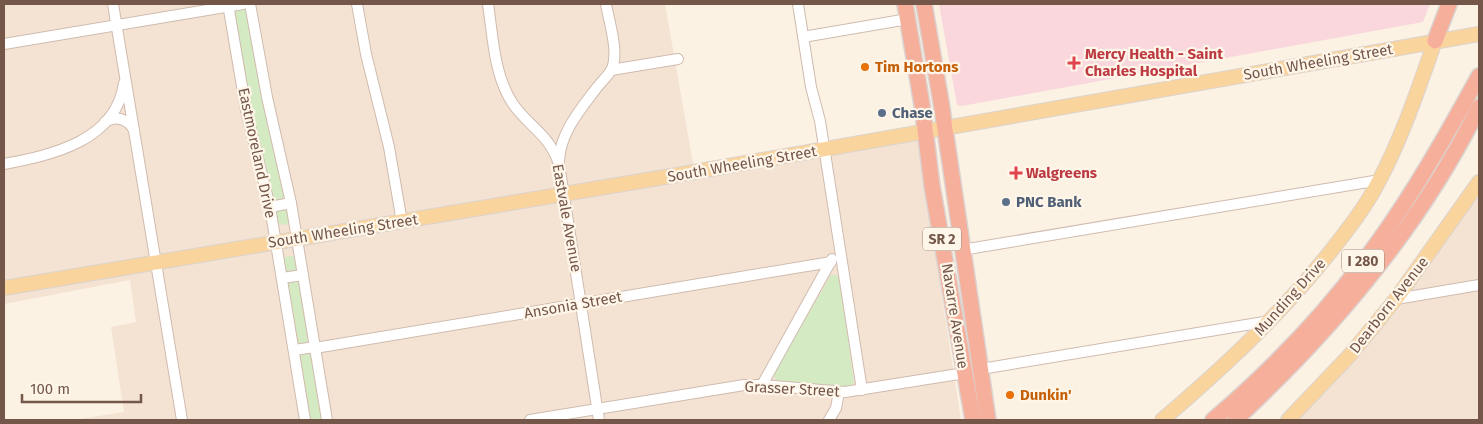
<svg xmlns="http://www.w3.org/2000/svg" width="1483" height="424" font-family="'Fira Sans',sans-serif">
<style>
.residential{fill:#f4e3d3}
.medical{fill:#fad7dd}
.green{fill:#d4eac3}
.lines{fill:none;stroke-linecap:round;stroke-linejoin:round}
.minor-casing{stroke:#d0bbae;stroke-width:12}
.major-casing{stroke:#dbd3d0;stroke-width:16}
.highway-casing{stroke:#dbd3d0;stroke-width:18}
.minor{stroke:#fff;stroke-width:10}
.major{stroke:#fad49d;stroke-width:14}
.highway{stroke:#f6af9b;stroke-width:15}
.health-dot{fill:#e0444e;stroke:#fff6ea;stroke-width:2}
.food-dot{fill:#e8710a;stroke:#fff6ea;stroke-width:2}
.service-dot{fill:#5c6f8a;stroke:#fff6ea;stroke-width:2}
.labels{text-anchor:middle;dominant-baseline:central;stroke-width:4.5;stroke-linejoin:round;paint-order:stroke}
.shield{fill:#fff6ea;stroke:#9e877a;stroke-width:1}
.shield-label{font-size:14px;font-weight:bold;fill:#75574a}
.health-label{font-size:15px;font-weight:bold;fill:#be3a42;stroke:#fff6ea;text-anchor:start}
.street-label{font-size:15px;fill:#75574a;stroke:#fff6ea}
.food-label{font-size:15px;font-weight:bold;fill:#c56008;stroke:#fff6ea;text-anchor:start}
.service-label{font-size:15px;font-weight:bold;fill:#4e5e75;stroke:#fff6ea;text-anchor:start}
</style>
<rect width="100%" height="100%" fill="#fcf2e4"/>
<!-- residential -->
<g class="residential">
<polygon points="4,4 665,4 694,169 916,129 961,420 73,420 124,412 111,327 136,322 130,280 4,304"/>
<polygon points="1479,190 1479,420 1294,420 1400,308"/>
</g>
<!-- medical -->
<polygon class="medical" points="939,4 1430,4 1423,22 962,106 957,105"/>
<!-- green -->
<g class="green">
<polygon points="243,8 246,9 286,195 280,201 276,201 271,195 252,117 233,15 236,10"/>
<circle cx="283" cy="217" r="8"/>
<circle cx="290" cy="264" r="8"/>
<polygon points="831,275 836,275 840,278 854,383 847,388 777,381 774,376 775,371"/>
<polygon points="291,280 296,280 301,283 308,344 297,344 287,287"/>
<polygon points="304,353 310,353 313,358 323,420 308,420 299,359"/>
</g>
<g class="lines">
<!-- minor casing -->
<g class="minor-casing">
<g id="minor">
<polyline points="113,4 182,420"/>
<polyline points="228,4 246,110 270,207 305,420"/>
<polyline points="250,4 267,97 291,203 327,420"/>
<polyline points="357,4 366,54 389,147 402,222"/>
<path d="M488 4C493 37 494 76 513 104 530 128 549 134 559 164L599 420"/>
<polyline points="798,4 811,87 820,121 862,390"/>
<polyline points="803,37 908,19"/>
<polyline points="4,44 243,4"/>
<polyline points="611,70 678,59"/>
<path d="M105 122C116 115 128 119 134 130"/>
<path d="M559 161C560 134 579 111 595 90 600 83 608 76 612 69 619 51 609 22 606 4"/>
<path d="M4 164C52 155 116 141 124 83"/>
<polyline points="270,207 291,203"/>
<polyline points="962,250 1380,180"/>
<polyline points="282,278 303,275"/>
<polyline points="1396,299 1479,285"/>
<polyline points="315,348 831,262"/>
<polyline points="294,350 315,347"/>
<polyline points="981,369 1270,321"/>
<polyline points="762,385 832,259"/>
<polyline points="530,420 744,385 762,385 845,392 965,373"/>
<polyline points="829,420 836,408 839,392"/>
</g>
</g>
<!-- major casing -->
<g class="major-casing">
<g id="major">
<polyline points="4,288 677,175 1479,34"/>
<path d="M1162 420C1223 368 1281 314 1331 251 1349 228 1367 205 1380 179 1403 135 1419 87 1435 41"/>
<polyline points="1288,420 1349,356 1396,299 1479,182"/>
</g>
</g>
<!-- highway casing -->
<g class="highway-casing">
<g id="highway">
<polyline points="905,4 922,105 932,186 973,420"/>
<polyline points="924,4 941,102 988,420"/>
<polyline points="1435,41 1449,4"/>
<path d="M1213 420C1273 369 1330 309 1376 245 1415 191 1447 134 1479 76"/>
<path d="M1235 420C1332 330 1420 227 1479 107"/>
</g>
</g>
<!-- minor -->
<use href="#minor" class="minor"/>
<!-- major -->
<use href="#major" class="major"/>
<!-- highway -->
<use href="#highway" class="highway"/>
</g>
<!-- markers -->
<g class="health-dot">
<path d="M1071.5 55.5h5v5h5v5h-5v5h-5v-5h-5v-5h5z"/>
<path d="M1013.5 165.5h5v5h5v5h-5v5h-5v-5h-5v-5h5z"/>
</g>
<g class="food-dot">
<circle cx="865" cy="67" r="5"/>
<circle cx="1010" cy="395" r="5"/>
</g>
<g class="service-dot">
<circle cx="882" cy="113" r="5"/>
<circle cx="1006" cy="202" r="5"/>
</g>
<g class="labels">
<!-- shield labels -->
<g class="shield">
<rect x="923" y="227.5" width="38" height="23" rx="4"/>
<rect x="1342" y="249.5" width="42" height="23" rx="4"/>
</g>
<g class="shield-label">
<text x="942" y="239">SR 2</text>
<text x="1363" y="261">I 280</text>
</g>
<!-- health labels -->
<g class="health-label">
<text x="1085" y="54">Mercy Health - Saint<tspan x="1085" dy="17">Charles Hospital</tspan></text>
<text x="1026" y="173">Walgreens</text>
</g>
<!-- street labels -->
<g class="street-label">
<text transform="translate(1318 62) rotate(-10)">South Wheeling Street</text>
<text transform="translate(257 153) rotate(78)">Eastmoreland Drive</text>
<text transform="translate(742 164) rotate(-10)">South Wheeling Street</text>
<text transform="translate(567 218) rotate(80)">Eastvale Avenue</text>
<text transform="translate(343 231) rotate(-9)">South Wheeling Street</text>
<text transform="translate(1290 297) rotate(-48)">Munding Drive</text>
<text transform="translate(573 305) rotate(-10)">Ansonia Street</text>
<text transform="translate(1389 305) rotate(-52)">Dearborn Avenue</text>
<text transform="translate(955 316) rotate(81)">Navarre Avenue</text>
<text transform="translate(792 389) rotate(3)">Grasser Street</text>
</g>
<!-- food labels -->
<g class="food-label">
<text x="875" y="67">Tim Hortons</text>
<text x="1020" y="395">Dunkin'</text>
</g>
<!-- service labels -->
<g class="service-label">
<text x="892" y="113">Chase</text>
<text x="1016" y="202">PNC Bank</text>
</g>
</g>
<!-- border -->
<rect width="1483" height="424" fill="none" stroke="#75574a" stroke-width="10"/>
<!-- scale -->
<path d="M22 394v8h119v-8" fill="none" stroke="#75574a" stroke-width="2.5"/>
<text x="30" y="394" font-size="15" fill="#75574a" stroke="#fff6ea" stroke-width="4" paint-order="stroke">100 m</text>
</svg>
